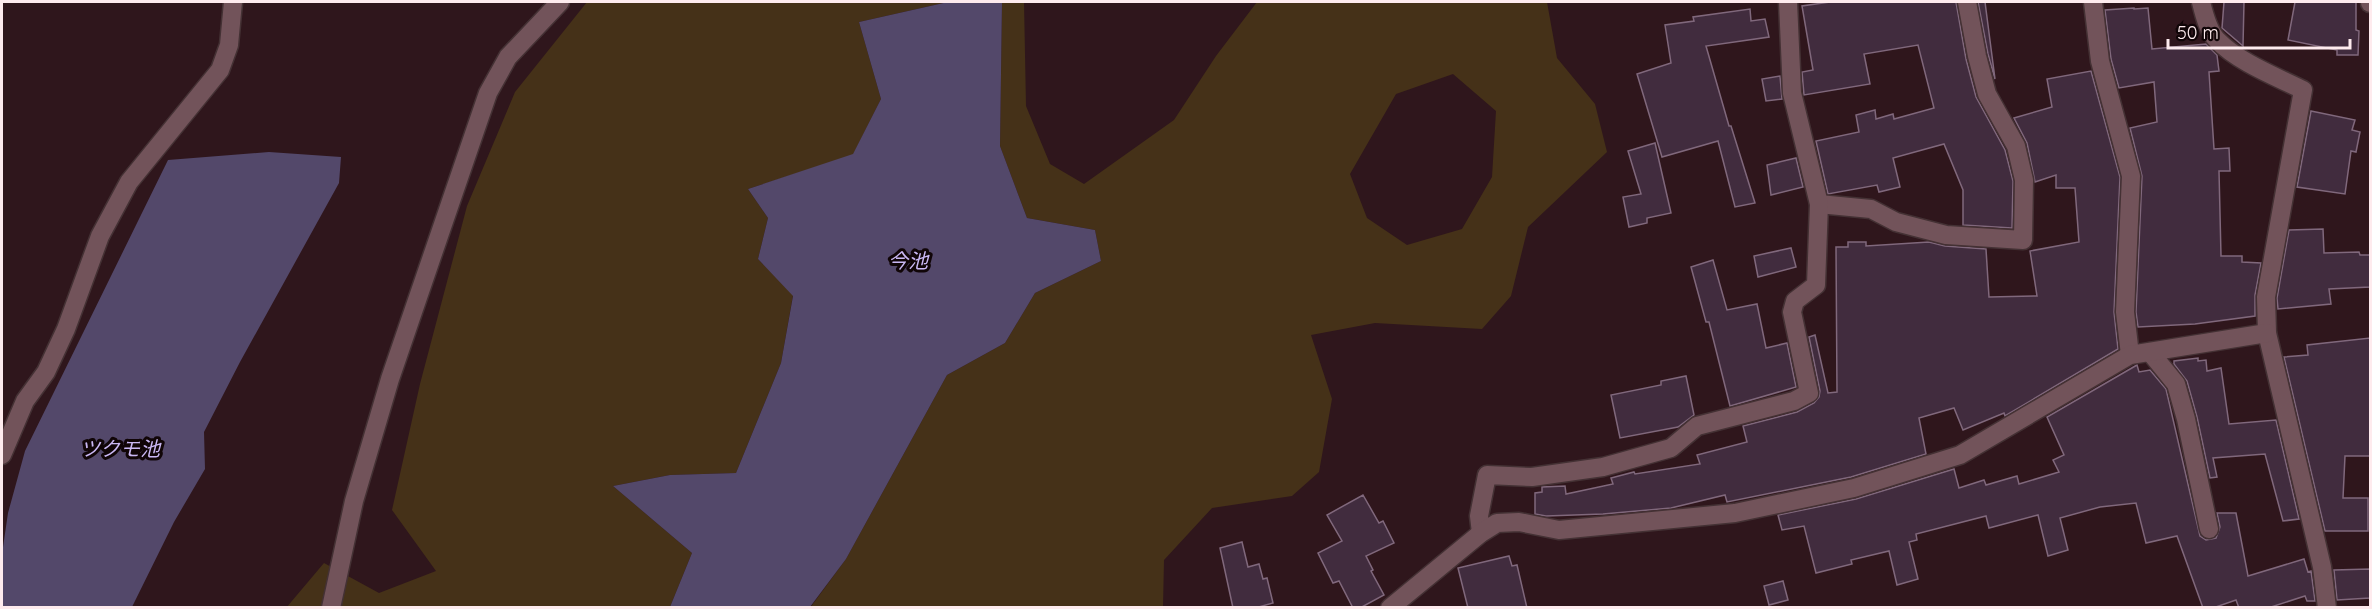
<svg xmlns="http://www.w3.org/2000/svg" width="2372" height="609" font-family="Quicksand,'Noto Sans JP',sans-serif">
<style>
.green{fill:#453118;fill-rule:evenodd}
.water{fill:#53486a}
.building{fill:#412c3e;stroke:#80687c;stroke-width:1.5}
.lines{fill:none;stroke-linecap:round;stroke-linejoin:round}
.minor-casing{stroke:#443134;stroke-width:21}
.minor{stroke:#72535a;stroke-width:18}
.labels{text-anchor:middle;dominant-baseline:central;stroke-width:6;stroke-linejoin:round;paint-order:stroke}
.water-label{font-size:20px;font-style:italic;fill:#cab8f4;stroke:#100507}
</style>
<rect width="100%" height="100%" fill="#2f161c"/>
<!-- green -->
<g class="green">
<polygon points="587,2 948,2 859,22 881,99 853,155 748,189 768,218 758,259 793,295 781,363 736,473 670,475 613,486 692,553 670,607 286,608 324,563 379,593 436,571 392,510 420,384 467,206 515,92"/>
<path d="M1002 2H1024L1026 106 1050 164 1084 184 1174 120 1216 56 1257 2H1547L1557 58 1595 104 1607 152 1528 227 1511 296 1482 329 1375 323 1311 335 1332 399 1319 472 1292 496 1212 508 1164 560 1163 607 810 608 846 559 947 375 1005 343 1035 293 1101 261 1095 230 1027 218 1000 146ZM1453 74 1496 111 1492 177 1462 229 1407 245 1367 218 1350 174 1396 94Z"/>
</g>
<!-- water -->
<g class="water">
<polygon points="948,2 1002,2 1000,146 1027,218 1095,230 1101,261 1035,293 1005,343 947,375 846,559 810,607 670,607 692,553 613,486 670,475 736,473 781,363 793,296 758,259 768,218 748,189 853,154 881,99 859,22"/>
<polygon points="269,152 341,157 339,183 240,362 204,432 205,469 174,522 132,607 2,607 2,554 8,513 25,451 168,160"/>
</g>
<!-- building -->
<g class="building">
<polygon points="1830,2 1956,2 1966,59 1976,97 2005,150 2013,181 2012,228 1963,225 1963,190 1944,144 1893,158 1900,187 1879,192 1877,185 1828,194 1816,141 1859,132 1856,115 1875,110 1876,119 1893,114 1894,119 1934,108 1918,45 1864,54 1870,84 1804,95 1802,72 1813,70 1802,6"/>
<polygon points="1978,2 1985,2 1995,79 1988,54"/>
<polygon points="2224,2 2244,2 2243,46 2222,28"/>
<polygon points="2295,2 2356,2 2356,30 2359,31 2358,55 2337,55 2337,50 2288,40"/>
<polygon points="2134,8 2134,9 2148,8 2152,49 2206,44 2217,55 2219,71 2209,72 2214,149 2229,148 2230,171 2219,171 2221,256 2242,256 2242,262 2261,263 2255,295 2255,316 2195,324 2138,327 2136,312 2142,176 2130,128 2157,122 2154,82 2119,88 2111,59 2105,10"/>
<polygon points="1750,9 1751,21 1765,19 1769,37 1706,46 1729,126 1731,126 1755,203 1735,207 1718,141 1662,157 1637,74 1671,63 1665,25 1694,21 1693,17"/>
<polygon points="2091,71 2120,177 2114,312 2118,349 2005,416 2004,413 1963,430 1954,408 1919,418 1926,454 1851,477 1727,502 1725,495 1671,508 1603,514 1546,516 1535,514 1535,493 1542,492 1542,487 1565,486 1566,494 1613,484 1611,478 1634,472 1635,474 1700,464 1697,455 1747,442 1743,426 1797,412 1814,403 1819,397 1820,391 1809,337 1815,335 1828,393 1837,392 1836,247 1848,247 1848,242 1866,242 1866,246 1929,242 1945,246 1986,249 1989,297 2037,296 2030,251 2079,242 2075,188 2056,188 2056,175 2035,182 2027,143 2014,118 2052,107 2047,79"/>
<polygon points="1780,76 1782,99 1766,101 1762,79"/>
<polygon points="2311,111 2355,120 2352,130 2360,132 2356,152 2351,151 2345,194 2297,187"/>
<polygon points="1655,143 1671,213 1647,218 1647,223 1629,227 1623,197 1641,194 1628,151"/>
<polygon points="1796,158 1803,187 1771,195 1767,165"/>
<polygon points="2323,229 2324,253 2359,252 2360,255 2370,255 2370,287 2329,289 2331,304 2278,309 2277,298 2289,230"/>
<polygon points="1791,248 1796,267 1758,277 1754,256"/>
<polygon points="1713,260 1727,310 1757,304 1766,348 1787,343 1796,387 1730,406 1709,322 1706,322 1691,267"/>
<polygon points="2370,338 2370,456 2345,456 2343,498 2368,498 2368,531 2325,531 2284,357 2308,355 2307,345"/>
<polygon points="2198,358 2198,361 2206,360 2207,371 2221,368 2229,424 2276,420 2299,519 2283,521 2265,454 2213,458 2217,477 2210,478 2197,417 2187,381 2174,364 2174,361"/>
<polygon points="2137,365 2139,372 2150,370 2166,389 2200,536 2206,540 2216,538 2220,527 2217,513 2236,513 2248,576 2304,559 2308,572 2311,571 2315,601 2307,601 2305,596 2268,608 2239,608 2236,600 2213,608 2203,608 2177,536 2146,543 2136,503 2100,507 2060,518 2068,550 2048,556 2038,515 1989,528 1986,516 1916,534 1917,540 1909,542 1918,579 1897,585 1889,551 1851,560 1852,564 1816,573 1804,526 1782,530 1778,515 1856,499 1954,469 1959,488 1984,480 1986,485 2017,476 2019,484 2059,472 2053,460 2064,455 2047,417"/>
<polygon points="1686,376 1694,415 1678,427 1620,438 1611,395 1661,385 1661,381"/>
<polygon points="1363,495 1379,523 1383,521 1394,543 1366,556 1373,570 1371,571 1384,595 1360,608 1353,608 1339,581 1333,583 1318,553 1342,541 1327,515"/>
<polygon points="1242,542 1248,567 1259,564 1263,579 1267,578 1273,603 1255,608 1233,608 1220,548"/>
<polygon points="1509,556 1512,566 1517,565 1527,608 1468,608 1458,568"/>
<polygon points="2370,569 2370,598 2337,600 2334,570"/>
<polygon points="1783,581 1788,600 1769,605 1764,586"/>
</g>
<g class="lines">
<!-- minor casing -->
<g class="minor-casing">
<g id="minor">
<polyline points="2093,2 2100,61 2131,176 2125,312 2130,355"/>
<path d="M2201 2C2204 14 2208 31 2217 40 2238 62 2277 77 2303 90L2266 297 2267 333 2322 567 2327 608"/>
<polyline points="2370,2 2370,3"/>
<polyline points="1819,204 1871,209 1896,222 1946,235 2023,240 2024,180 2016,146 1987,94 1977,56 1967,2"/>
<polyline points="2150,352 2176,384 2186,419 2209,529"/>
<polyline points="2,455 25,401 46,372 66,329 100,236 129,182 220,70 229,45 233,2"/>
<polyline points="1481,533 1479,516 1487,475 1532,477 1603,467 1671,448 1697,426 1794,401 1809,393 1792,312 1795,301 1816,285 1819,204 1792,93 1788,2"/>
<polyline points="331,608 354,501 390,379 488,93 508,57 560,2"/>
<polyline points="1390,608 1481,533 1497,523 1519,522 1559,530 1735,513 1854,488 1960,455 2130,355 2267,333"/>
</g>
</g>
<!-- minor -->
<use href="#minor" class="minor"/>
</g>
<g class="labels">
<!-- water labels -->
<g class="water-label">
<text x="908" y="260">今池</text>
<text x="120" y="448">ツクモ池</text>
</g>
</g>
<!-- border -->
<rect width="2372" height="609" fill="none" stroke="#feebee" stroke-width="6"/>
<!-- scale -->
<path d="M2168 39v9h182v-9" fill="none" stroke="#feebee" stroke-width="3"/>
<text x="2177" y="39" font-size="18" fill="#feebee" stroke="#100507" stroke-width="4.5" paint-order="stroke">50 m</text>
</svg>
